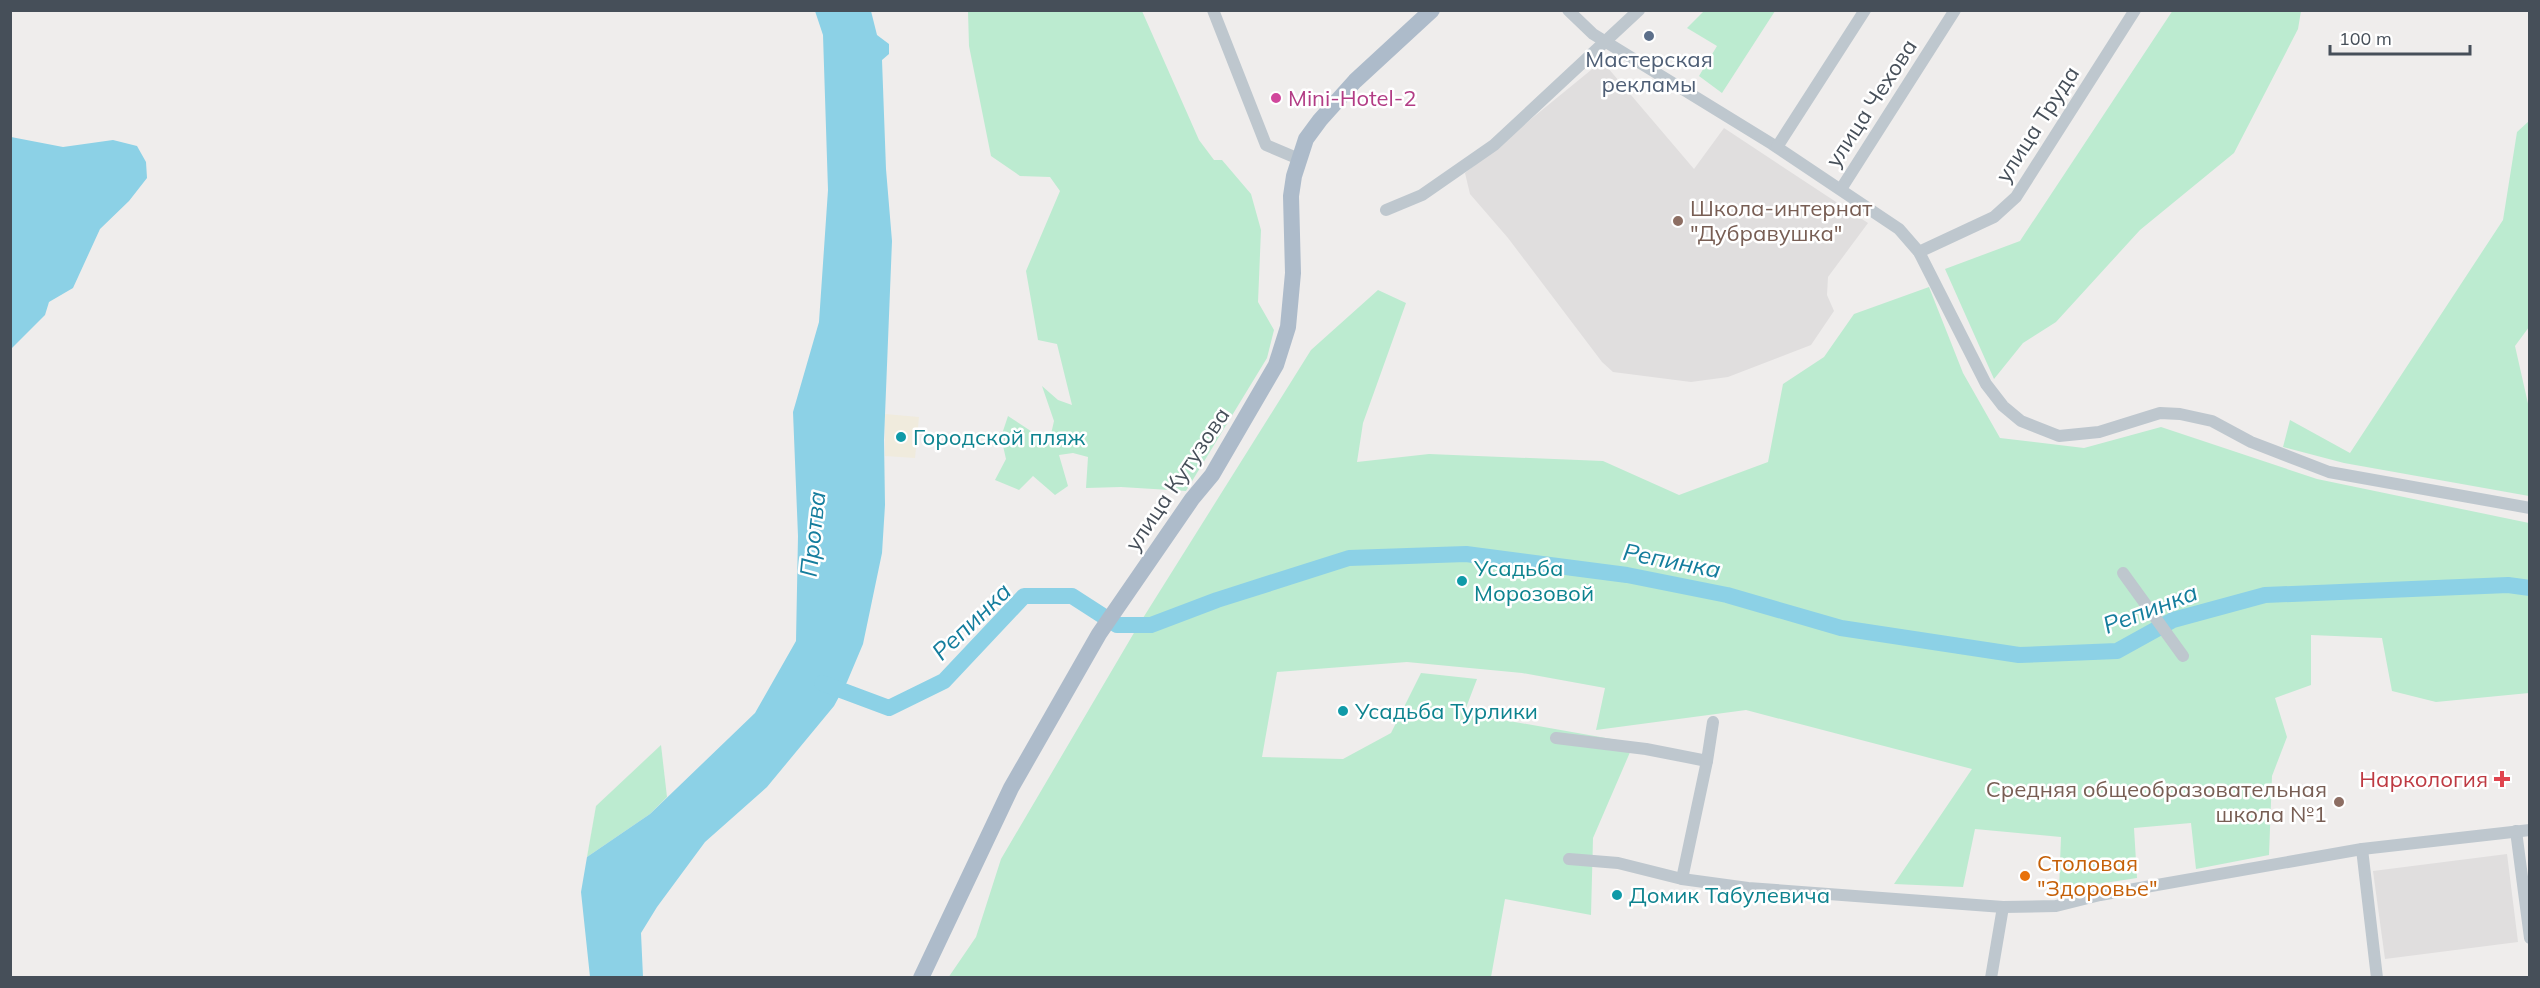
<svg xmlns="http://www.w3.org/2000/svg" width="2540" height="988" font-family="Mulish,sans-serif">
<style>
.education{fill:#e0dede}
.green{fill:#bcebd0}
.sand{fill:#f0ebdd}
.water{fill:#8cd1e6}
.lines{fill:none;stroke-linecap:round;stroke-linejoin:round}
.river{stroke:#8cd1e6;stroke-width:16}
.minor{stroke:#bec7ce;stroke-width:12}
.major{stroke:#adbbca;stroke-width:16}
.service-dot{fill:#5c6f8a;stroke:#fff;stroke-width:2}
.hotel-dot{fill:#d1479c;stroke:#fff;stroke-width:2}
.education-dot{fill:#8d6e63;stroke:#fff;stroke-width:2}
.culture-dot{fill:#0f9aa8;stroke:#fff;stroke-width:2}
.health-dot{fill:#e0444e;stroke:#fff;stroke-width:2}
.food-dot{fill:#e8710a;stroke:#fff;stroke-width:2}
.labels{text-anchor:middle;dominant-baseline:central;stroke-width:5;stroke-linejoin:round;paint-order:stroke}
.service-label{font-size:22px;fill:#4e5e75;stroke:#fff}
.hotel-label{font-size:22px;fill:#b23c85;stroke:#fff;text-anchor:start}
.street-label{font-size:22px;fill:#464f59;stroke:#fff}
.education-label{font-size:22px;fill:#785e54;stroke:#fff;text-anchor:start}
.culture-label{font-size:22px;fill:#0d838f;stroke:#fff;text-anchor:start}
.health-label{font-size:22px;fill:#be3a42;stroke:#fff;text-anchor:end}
.food-label{font-size:22px;fill:#c56008;stroke:#fff;text-anchor:start}
.water-label{font-size:24px;font-style:italic;fill:#147d9d;stroke:#fff}
</style>
<rect width="100%" height="100%" fill="#efedec"/>
<!-- education -->
<g class="education">
<polygon points="1602,61 1694,169 1724,128 1868,223 1828,277 1827,295 1834,311 1811,345 1728,377 1691,382 1613,372 1602,362 1508,238 1470,194 1465,173"/>
<polygon points="2507,854 2518,942 2385,959 2373,871"/>
</g>
<!-- green -->
<g class="green">
<polygon points="2173,10 2301,11 2298,29 2234,153 2140,230 2056,322 2023,343 1994,379 1945,269 2020,241"/>
<polygon points="968,11 1142,11 1199,140 1214,160 1222,160 1251,194 1261,230 1258,302 1274,330 1267,358 1186,491 1121,487 1086,488 1088,457 1073,453 1059,455 1068,486 1055,495 1033,476 1019,490 995,480 1006,459 1001,437 1008,416 1049,443 1054,421 1042,386 1058,400 1072,405 1057,344 1038,340 1026,271 1060,191 1050,177 1020,176 991,156 969,46"/>
<polygon points="1704,11 1775,11 1722,93 1699,76 1717,46 1687,28"/>
<polygon points="2529,121 2529,327 2515,346 2529,408 2529,496 2344,463 2283,447 2290,420 2350,453 2503,220 2517,132"/>
<polygon points="1929,287 1963,373 2000,438 2084,448 2161,427 2317,479 2529,523 2529,693 2436,702 2392,691 2382,638 2311,635 2311,685 2275,698 2287,737 2272,776 2269,855 2196,869 2191,823 2134,828 2137,878 2059,890 2061,837 1975,829 1963,887 1894,884 1972,769 1746,710 1596,730 1605,688 1522,673 1407,662 1277,672 1262,757 1343,759 1391,733 1421,673 1477,679 1464,713 1634,743 1593,838 1591,915 1505,899 1491,977 948,978 976,937 1001,859 1138,626 1311,350 1378,290 1406,303 1363,423 1357,462 1429,454 1603,461 1679,495 1768,462 1783,384 1824,357 1854,314"/>
<polygon points="661,745 667,797 650,814 587,857 596,806"/>
</g>
<!-- sand -->
<polygon class="sand" points="885,414 919,417 915,458 885,456"/>
<!-- water -->
<g class="water">
<polygon points="815,11 871,11 877,35 889,44 889,54 882,60 886,169 892,241 884,440 885,505 882,553 863,644 847,682 834,706 767,787 705,842 657,907 641,933 643,977 590,977 581,892 587,857 650,814 755,713 796,641 798,536 793,412 819,322 828,190 823,35"/>
<polygon points="11,137 63,147 113,140 137,146 146,162 147,178 129,201 100,229 73,288 49,302 45,315 11,349"/>
</g>
<g class="lines">
<!-- river -->
<polyline class="river" points="822,683 889,708 944,681 1024,596 1072,596 1117,625 1151,625 1217,600 1349,558 1466,554 1627,575 1727,595 1841,628 2019,655 2117,651 2173,620 2265,595 2508,585 2530,588"/>
<!-- minor -->
<g class="minor">
<polyline points="1213,10 1266,145 1299,159"/>
<polyline points="1568,10 1593,34 1772,144 1899,229 1919,252 1986,384 2003,406 2021,421 2059,436 2099,432 2160,413 2180,414 2212,421 2251,442 2329,472 2530,508"/>
<polyline points="1777,147 1865,10"/>
<polyline points="1841,189 1955,10"/>
<polyline points="1386,210 1422,195 1494,145 1639,10"/>
<polyline points="1919,252 1994,217 2016,197 2135,10"/>
<polyline points="2123,573 2183,656"/>
<polyline points="1556,738 1646,749 1707,761"/>
<polyline points="2516,831 2530,938"/>
<polyline points="2362,849 2377,978"/>
<polyline points="1569,859 1618,863 1682,879 1748,888 2003,907 2056,906 2100,895 2362,849 2530,830"/>
<polyline points="1682,879 1707,761 1713,722"/>
<polyline points="1991,978 2003,907"/>
</g>
<!-- major -->
<polyline class="major" points="921,978 1011,788 1099,634 1192,499 1212,475 1276,365 1288,327 1293,273 1291,196 1294,176 1306,139 1320,120 1355,81 1432,10"/>
</g>
<!-- markers -->
<circle class="service-dot" cx="1649" cy="36" r="6"/>
<circle class="hotel-dot" cx="1276" cy="98" r="6"/>
<g class="education-dot">
<circle cx="1678" cy="221" r="6"/>
<circle cx="2339" cy="802" r="6"/>
</g>
<g class="culture-dot">
<circle cx="901" cy="437" r="6"/>
<circle cx="1462" cy="581" r="6"/>
<circle cx="1343" cy="711" r="6"/>
<circle cx="1617" cy="895" r="6"/>
</g>
<path class="health-dot" d="M2499 770h6v6h6v6h-6v6h-6v-6h-6v-6h6z"/>
<circle class="food-dot" cx="2025" cy="876" r="6"/>
<g class="labels">
<!-- service labels -->
<g class="service-label">
<text x="1649" y="59">Мастерская<tspan x="1649" dy="25">рекламы</tspan></text>
</g>
<!-- hotel labels -->
<g class="hotel-label">
<text x="1288" y="98">Mini-Hotel-2</text>
</g>
<!-- street labels -->
<g class="street-label">
<text transform="translate(1871 103) rotate(-57)">улица Чехова</text>
<text transform="translate(2037 124) rotate(-57)">улица Труда</text>
<text transform="translate(1177 479) rotate(-56)">улица Кутузова</text>
</g>
<!-- education labels -->
<g class="education-label">
<text x="1690" y="208">Школа-интернат<tspan x="1690" dy="25">"Дубравушка"</tspan></text>
<text x="2327" y="789" text-anchor="end">Средняя общеобразовательная<tspan x="2327" dy="25">школа №1</tspan></text>
</g>
<!-- culture labels -->
<g class="culture-label">
<text x="913" y="437">Городской пляж</text>
<text x="1474" y="568">Усадьба<tspan x="1474" dy="25">Морозовой</tspan></text>
<text x="1355" y="711">Усадьба Турлики</text>
<text x="1629" y="895">Домик Табулевича</text>
</g>
<!-- health labels -->
<g class="health-label">
<text x="2488" y="779">Наркология</text>
</g>
<!-- food labels -->
<g class="food-label">
<text x="2037" y="863">Столовая<tspan x="2037" dy="25">"Здоровье"</tspan></text>
</g>
<!-- water labels -->
<g class="water-label">
<text transform="translate(812 534) rotate(-84)">Протва</text>
<text transform="translate(1672 560) rotate(11)">Репинка</text>
<text transform="translate(2150 608) rotate(-21)">Репинка</text>
<text transform="translate(971 621) rotate(-44)">Репинка</text>
</g>
</g>
<!-- border -->
<rect width="2540" height="988" fill="none" stroke="#464f59" stroke-width="24"/>
<!-- scale -->
<path d="M2330 45v9h140v-9" fill="none" stroke="#464f59" stroke-width="3"/>
<text x="2339" y="45" font-size="18" fill="#464f59" stroke="#ffffff" stroke-width="4.5" paint-order="stroke">100 m</text>
</svg>
